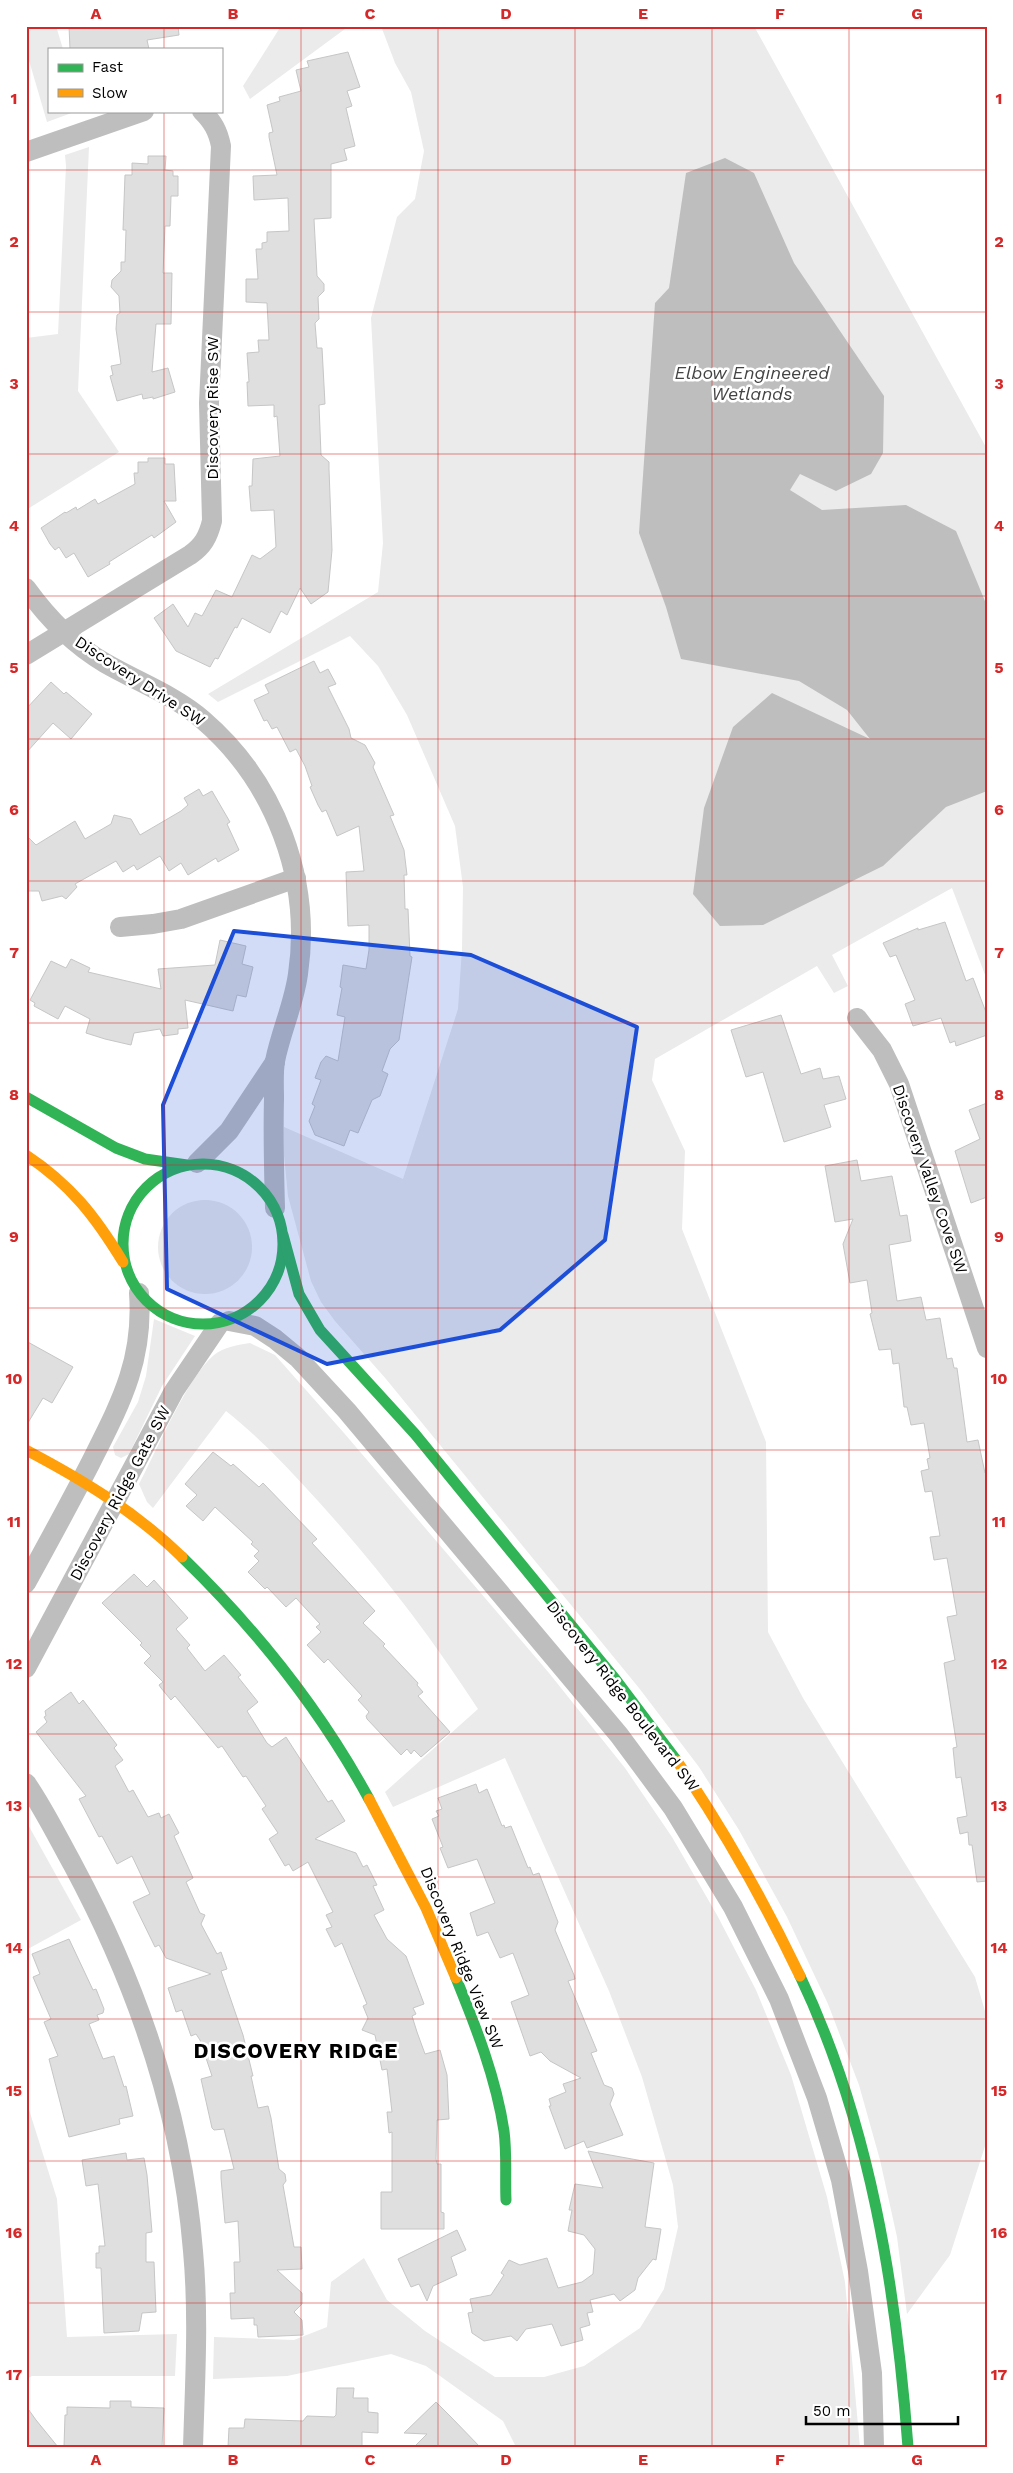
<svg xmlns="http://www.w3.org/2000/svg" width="1013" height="2473" font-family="'Work Sans',sans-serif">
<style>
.green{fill:#ebebeb}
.water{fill:#bebebe}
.building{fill:#dfdfdf;stroke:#c6c6c6}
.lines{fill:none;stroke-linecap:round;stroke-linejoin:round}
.street{stroke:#bebebe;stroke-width:20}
.fast{stroke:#30b455;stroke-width:11}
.slow{stroke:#ff9f0a;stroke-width:11}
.marked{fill:#1d4ed8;fill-opacity:0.2;stroke:#1d4ed8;stroke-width:4;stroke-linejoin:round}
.grid{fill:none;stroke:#d62828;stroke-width:1;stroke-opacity:0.55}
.labels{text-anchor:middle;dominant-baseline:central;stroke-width:5;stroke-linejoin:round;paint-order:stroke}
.street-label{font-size:16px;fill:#000;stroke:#fff}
.water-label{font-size:18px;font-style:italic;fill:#434343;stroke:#fff}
.district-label{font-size:21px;font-weight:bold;letter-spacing:1px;fill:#000;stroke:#fff}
.neatline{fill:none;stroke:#d62828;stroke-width:2}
.grid-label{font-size:16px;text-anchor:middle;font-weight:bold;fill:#d62828}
</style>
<rect width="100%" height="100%" fill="#fff"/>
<!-- green -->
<g class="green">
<polygon points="26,26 56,26 63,49 49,49 49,111 77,111 47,122 26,50"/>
<polygon points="281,26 349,26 250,99 243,86"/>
<polygon points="381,26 754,26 987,449 987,980 952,888 832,955 848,986 834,993 817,966 655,1059 652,1080 685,1151 682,1229 766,1442 768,1632 803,1698 975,1977 987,2018 987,2140 950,2255 907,2314 897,2237 880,2160 859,2085 828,2004 787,1917 739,1830 699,1767 639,1688 386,1379 335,1321 321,1302 311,1281 288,1196 284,1155 284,1127 403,1179 458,1009 462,949 463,887 455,826 407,715 378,666 350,636 218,702 208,694 378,592 383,543 371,318 397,217 415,199 424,151 411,92 395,63"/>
<polygon points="89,147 78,391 119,452 26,510 26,338 58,334 66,166 65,155"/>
<circle cx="205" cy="1247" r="47"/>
<polygon points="154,1319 195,1336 162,1386 129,1454 121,1458 115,1455 113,1447 138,1402 146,1376"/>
<path d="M250 1343 275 1355 344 1433 549 1673 625 1768 672 1837 717 1915 756 1990 791 2075 827 2197 845 2282 860 2447H516L503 2421 426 2366 391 2354 287 2376 213 2379 214 2337 294 2340 327 2327 331 2282 364 2258 387 2300 425 2331 495 2377H544L584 2366 640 2328 664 2289 678 2227 673 2185 642 2077 609 1991 505 1758 393 1807 385 1792 478 1709C430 1635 377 1566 318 1501 289 1469 260 1438 226 1411L153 1508 147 1502 139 1484C157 1450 187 1378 214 1355 224 1347 238 1345 250 1343Z"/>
<polygon points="26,1821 81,1920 26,1950"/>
<polygon points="26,2100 57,2199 67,2337 177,2334 175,2376 32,2376 26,2379"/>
</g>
<!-- water -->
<polygon class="water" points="725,158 754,173 794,263 884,396 883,453 871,474 836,491 800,474 790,490 822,510 906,505 956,531 987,606 987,791 946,807 883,866 763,925 720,926 693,894 704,808 733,727 772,693 870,739 847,710 799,681 681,659 666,607 639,533 655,303 669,288 686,173"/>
<!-- building -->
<g class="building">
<polygon points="69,26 178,26 179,35 147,40 149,49 70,49"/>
<polygon points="348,52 360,87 347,91 352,106 346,108 355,146 344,149 347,160 331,164 331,218 314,219 317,276 324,284 324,291 318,297 319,319 315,323 317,348 322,348 325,404 319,405 321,455 329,462 329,469 332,550 328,592 311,604 300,588 287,615 281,611 270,633 242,618 237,628 235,627 218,659 215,658 210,667 176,651 154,618 173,604 188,627 195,613 202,616 216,590 232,597 252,555 260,559 276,547 274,510 251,511 249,486 252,486 253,459 280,456 277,416 274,417 274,405 248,406 247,382 249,382 247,353 259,352 258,340 269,340 267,303 246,302 246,279 258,279 256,249 262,249 262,243 267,242 267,232 289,231 288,198 254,200 253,176 277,175 269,137 269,133 273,132 267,105 280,101 279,97 301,91 296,70 309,67 307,61"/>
<polygon points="148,156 166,156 165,170 173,171 173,176 178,176 178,196 171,196 170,226 165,226 163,273 172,273 171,324 156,324 152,372 168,368 175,392 153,399 153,397 143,399 142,394 117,401 110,376 113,375 111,366 121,364 116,329 117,315 120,313 119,296 111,287 112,280 121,271 121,262 125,262 126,230 123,230 125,175 132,175 132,163 148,164"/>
<polygon points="148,458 165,458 165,464 174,464 176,501 164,501 176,522 154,538 152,535 109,562 110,564 88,577 74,553 66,558 59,547 55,550 50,544 41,528 65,512 66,513 76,507 77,510 95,499 98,504 135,484 134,473 138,473 138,462 148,462"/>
<polygon points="314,661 320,673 328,669 336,684 328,687 349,729 351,738 365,745 375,763 373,767 394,815 390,816 404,850 407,875 404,875 405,909 408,909 410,956 412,957 399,1040 390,1049 382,1071 388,1074 380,1096 372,1100 358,1133 350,1130 344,1146 315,1135 309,1121 315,1106 312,1104 321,1080 315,1078 321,1062 326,1056 338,1061 345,1017 337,1015 342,988 340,987 343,965 366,969 369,950 369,925 348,926 346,872 364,871 359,826 337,836 326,810 322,812 318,805 310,787 312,786 305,766 296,749 290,752 277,727 272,729 267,720 264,721 254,700 269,693 265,685"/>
<polygon points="51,682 64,694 66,692 92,714 71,739 53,723 26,753 26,709"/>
<polygon points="199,789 203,796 212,791 230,822 227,824 239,850 218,862 216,858 188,875 181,863 169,871 160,856 137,870 134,865 123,872 116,861 75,884 77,887 66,899 62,896 42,901 39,891 26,891 26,835 36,845 75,821 85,839 111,824 114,815 131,819 140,835 181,811 188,805 184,798"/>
<polygon points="945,922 966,981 973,978 987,1015 987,1035 956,1046 955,1041 950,1043 941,1018 913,1026 905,1004 915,1000 896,955 890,957 883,943 918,928 918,930"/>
<polygon points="220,940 246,946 242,964 253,967 246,997 237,995 233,1011 185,1000 188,1028 178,1029 178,1034 163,1036 160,1029 134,1033 131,1045 105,1039 86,1033 90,1019 65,1006 58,1019 34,1006 35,1003 30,1000 51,961 66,968 71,959 90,968 88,972 161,989 158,969 215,965"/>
<polygon points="781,1015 801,1074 820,1068 823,1079 839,1076 846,1099 824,1105 831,1127 784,1142 763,1072 746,1077 731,1030"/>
<polygon points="987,1103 987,1197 971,1203 955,1151 980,1139 969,1110"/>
<polygon points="857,1160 861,1181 892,1176 900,1216 907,1215 911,1241 889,1245 897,1301 921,1297 926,1320 940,1318 947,1359 952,1358 954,1368 957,1368 967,1442 978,1440 985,1473 987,1473 987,1881 977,1882 972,1845 969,1845 968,1832 960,1834 957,1818 967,1816 961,1777 956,1778 953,1748 957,1747 944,1663 955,1660 947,1617 957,1615 947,1558 934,1560 930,1537 940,1536 932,1491 925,1492 921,1471 929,1469 927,1459 930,1458 924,1423 911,1425 907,1407 904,1407 899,1363 893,1364 891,1349 879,1350 870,1314 872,1313 867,1280 850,1283 843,1244 853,1219 835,1222 825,1166"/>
<polygon points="26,1341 73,1367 52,1403 43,1398 26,1426"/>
<polygon points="213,1452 231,1466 233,1464 259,1487 263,1483 317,1539 312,1543 375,1611 363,1623 385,1644 383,1646 418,1683 417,1685 423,1692 418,1696 450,1732 421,1757 414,1750 411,1754 407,1749 401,1755 367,1719 366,1716 369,1712 358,1700 362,1696 328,1659 324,1663 307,1645 321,1632 316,1627 320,1624 296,1598 286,1607 267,1587 265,1589 248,1572 259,1561 254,1556 259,1551 251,1544 253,1542 215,1507 203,1521 186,1506 197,1495 185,1484"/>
<polygon points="134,1574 147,1587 154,1580 188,1618 176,1629 190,1645 187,1648 205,1671 224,1655 241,1675 238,1677 258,1702 247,1711 267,1743 272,1747 286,1737 328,1802 332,1800 345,1821 315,1839 356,1853 363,1867 367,1865 377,1885 373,1886 384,1910 374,1915 387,1939 406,1956 424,2004 413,2008 416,2014 412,2016 417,2032 425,2054 440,2050 447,2075 449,2119 437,2120 436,2159 437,2164 441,2164 441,2212 444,2213 444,2229 381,2229 381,2192 392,2192 392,2132 389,2133 387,2112 392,2112 387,2069 382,2070 375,2035 362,2030 368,2018 363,2006 367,2004 342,1943 335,1947 326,1929 332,1927 326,1915 333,1912 308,1862 293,1871 289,1864 285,1866 269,1839 278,1833 262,1809 266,1806 246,1776 243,1777 222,1746 218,1748 175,1696 171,1700 161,1688 159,1685 163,1682 144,1663 151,1656 140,1645 142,1643 102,1603"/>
<polygon points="71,1692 79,1704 83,1700 117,1745 114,1748 123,1760 115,1766 129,1792 133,1790 148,1817 159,1813 161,1818 169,1814 179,1833 174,1836 193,1878 186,1882 200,1913 205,1915 201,1924 217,1954 221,1952 227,1969 221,1971 243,2035 253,2076 251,2076 258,2108 268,2106 271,2118 279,2169 285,2174 286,2181 283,2185 294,2247 301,2247 302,2269 277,2270 302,2293 302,2304 294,2312 302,2320 303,2335 258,2337 257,2325 254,2325 254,2318 231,2319 230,2293 235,2293 234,2262 240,2262 238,2221 225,2223 221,2178 221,2171 234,2169 224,2129 214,2130 212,2128 201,2079 212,2076 200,2040 196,2034 191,2036 182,2010 176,2012 168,1988 211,1974 166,1958 159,1945 155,1947 133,1902 150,1894 132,1856 117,1864 102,1836 99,1837 79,1799 86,1796 36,1732 47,1722 44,1717 46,1716 45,1711"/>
<polygon points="476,1784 479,1793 487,1789 502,1826 504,1825 505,1828 511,1826 528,1868 530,1867 533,1875 539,1873 558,1922 555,1930 574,1975 575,1979 568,1981 597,2051 591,2053 604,2085 612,2088 614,2094 610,2104 623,2135 587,2148 584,2141 565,2149 549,2106 551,2106 549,2099 566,2092 563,2084 581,2078 550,2061 541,2052 530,2056 511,2002 529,1995 513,1953 500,1958 488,1932 477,1936 470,1913 495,1903 477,1859 448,1868 440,1848 443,1847 432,1819 439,1816 436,1811 442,1809 438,1798"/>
<polygon points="69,1939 93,1990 96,1989 104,2009 103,2013 97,2015 99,2020 89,2024 103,2059 114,2056 124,2087 126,2086 133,2116 119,2119 120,2124 69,2137 49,2059 58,2056 44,2022 51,2019 33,1977 40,1974 32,1954"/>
<polygon points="588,2151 654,2163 645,2227 661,2229 656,2260 653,2259 638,2278 635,2290 620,2301 614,2294 590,2300 593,2312 587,2313 590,2325 580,2328 583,2340 561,2346 552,2324 526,2329 517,2341 511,2336 484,2341 472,2333 468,2313 473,2312 470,2299 491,2295 504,2275 501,2273 509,2260 520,2265 547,2258 558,2288 582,2282 593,2274 595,2249 584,2235 568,2231 572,2210 569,2210 575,2184 603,2188"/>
<polygon points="126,2153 127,2160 144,2158 147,2175 152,2232 146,2233 146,2262 154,2262 156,2312 142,2313 139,2331 104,2333 101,2268 96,2268 96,2253 99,2253 99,2246 105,2246 98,2184 86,2186 82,2160"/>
<polygon points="457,2230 466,2250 451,2257 457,2275 433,2286 427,2301 419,2284 411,2287 398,2259"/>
<polygon points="337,2388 354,2388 353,2398 368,2398 368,2412 378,2413 378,2433 362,2432 362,2447 228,2447 229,2428 244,2428 245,2419 303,2421 307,2416 334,2417 336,2415"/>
<polygon points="110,2401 131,2401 131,2407 164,2408 162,2447 64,2447 65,2415 67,2415 67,2407 110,2408"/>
<polygon points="436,2402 451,2417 480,2447 414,2447 427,2434 404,2433"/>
<polygon points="26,2406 36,2420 58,2447 26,2447"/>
</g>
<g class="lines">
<!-- street -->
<g class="street">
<polyline points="26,152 144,111"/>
<path d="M26 588C47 617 74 645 105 663 138 682 174 695 203 720 275 782 312 879 298 974 294 1004 281 1031 275 1061 273 1073 274 1087 274 1099 273 1135 274 1172 275 1208"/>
<path d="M26 655 190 555C203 546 208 537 212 521L209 403 221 146C218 131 213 122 202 111"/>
<polyline points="120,927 153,924 181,919 296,878"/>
<polyline points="857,1018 882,1050 899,1084 987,1348"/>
<polyline points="197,1163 229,1131 275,1062"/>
<polyline points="229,1321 255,1326 275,1339 298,1358 347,1411 619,1735 673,1808 733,1907 779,1999 817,2098 841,2180 858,2271 872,2373 874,2447"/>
<path d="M26 1583C48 1543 70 1503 91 1462 120 1404 144 1361 139 1293"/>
<polyline points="26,1668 174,1391 220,1323"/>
<path d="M26 1783C44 1809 58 1838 73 1865 138 1986 182 2113 193 2251 199 2316 195 2381 193 2447"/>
</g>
<!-- fast -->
<g class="fast">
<polyline points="26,1097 116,1148 145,1159 187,1165"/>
<circle cx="203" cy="1244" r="80"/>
<polyline points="283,1235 299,1294 320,1330 415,1434 616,1680 677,1761"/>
<path d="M182 1557C255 1628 320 1709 369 1799"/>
<path d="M800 1976C870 2123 896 2287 908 2447"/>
<path d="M456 1978C476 2027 496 2078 504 2131 507 2154 505 2177 506 2200"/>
</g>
<!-- slow -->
<g class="slow">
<path d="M26 1155C71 1185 95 1216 123 1262"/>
<path d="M26 1450C83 1480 136 1512 182 1557"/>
<path d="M677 1761C724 1830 764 1901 800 1976"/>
<polyline points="369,1799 426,1908 456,1978"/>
</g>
</g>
<!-- marked area -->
<path class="marked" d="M234 931 471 955 637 1027 605 1240 500 1330 327 1364 167 1289 163 1105Z"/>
<!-- grid -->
<path class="grid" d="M164 26V49M301 26V2447M438 26V2447M575 26V2447M712 26V2447M849 26V2447M164 111V2447M26 170H987M26 312H987M26 454H987M26 596H987M26 739H987M26 881H987M26 1023H987M26 1165H987M26 1308H987M26 1450H987M26 1592H987M26 1734H987M26 1877H987M26 2019H987M26 2161H987M26 2303H987"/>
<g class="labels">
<!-- street labels -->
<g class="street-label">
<text transform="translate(212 408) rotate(-90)">Discovery Rise SW</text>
<text transform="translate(140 681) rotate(33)">Discovery Drive SW</text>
<text transform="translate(930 1179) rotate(71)">Discovery Valley Cove SW</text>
<text transform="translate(120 1493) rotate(-62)">Discovery Ridge Gate SW</text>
<text transform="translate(623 1696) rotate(52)">Discovery Ridge Boulevard SW</text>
<text transform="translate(462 1958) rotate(68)">Discovery Ridge View SW</text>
</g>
<!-- water labels -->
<g class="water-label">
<text x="752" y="372">Elbow Engineered<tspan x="752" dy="21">Wetlands</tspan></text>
</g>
<!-- district labels -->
<g class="district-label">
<text x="296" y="2050">DISCOVERY RIDGE</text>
</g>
</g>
<!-- border -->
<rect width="1013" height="2473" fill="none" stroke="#ffffff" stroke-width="55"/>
<!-- legend -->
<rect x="48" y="48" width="175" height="65" fill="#ffffff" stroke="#999999"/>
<rect x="58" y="64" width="25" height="8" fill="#30b455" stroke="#999999"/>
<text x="92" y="72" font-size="15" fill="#000000">Fast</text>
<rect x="58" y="89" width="25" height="8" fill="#ff9f0a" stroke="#999999"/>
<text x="92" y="98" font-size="15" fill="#000000">Slow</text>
<!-- scale -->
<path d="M806 2416v8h152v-8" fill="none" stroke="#000000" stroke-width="2.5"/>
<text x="813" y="2416" font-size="15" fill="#000000" stroke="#ffffff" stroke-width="4" paint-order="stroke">50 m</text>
<rect x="28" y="28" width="958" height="2418" class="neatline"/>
<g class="grid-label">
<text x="96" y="19">A</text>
<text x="233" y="19">B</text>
<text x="370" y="19">C</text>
<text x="506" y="19">D</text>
<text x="643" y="19">E</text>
<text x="780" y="19">F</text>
<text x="917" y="19">G</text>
<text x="14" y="104">1</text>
<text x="999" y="104">1</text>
<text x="14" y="247">2</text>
<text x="999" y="247">2</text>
<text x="14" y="389">3</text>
<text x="999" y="389">3</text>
<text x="14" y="531">4</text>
<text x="999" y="531">4</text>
<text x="14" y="673">5</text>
<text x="999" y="673">5</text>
<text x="14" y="815">6</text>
<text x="999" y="815">6</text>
<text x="14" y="958">7</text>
<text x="999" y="958">7</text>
<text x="14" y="1100">8</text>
<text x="999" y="1100">8</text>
<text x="14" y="1242">9</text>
<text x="999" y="1242">9</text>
<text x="14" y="1384">10</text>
<text x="999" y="1384">10</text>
<text x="14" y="1527">11</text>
<text x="999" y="1527">11</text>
<text x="14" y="1669">12</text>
<text x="999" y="1669">12</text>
<text x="14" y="1811">13</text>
<text x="999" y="1811">13</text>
<text x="14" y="1953">14</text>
<text x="999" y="1953">14</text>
<text x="14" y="2096">15</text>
<text x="999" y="2096">15</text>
<text x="14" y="2238">16</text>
<text x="999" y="2238">16</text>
<text x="14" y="2380">17</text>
<text x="999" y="2380">17</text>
<text x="96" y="2465">A</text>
<text x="233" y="2465">B</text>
<text x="370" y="2465">C</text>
<text x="506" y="2465">D</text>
<text x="643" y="2465">E</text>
<text x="780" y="2465">F</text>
<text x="917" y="2465">G</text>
</g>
</svg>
